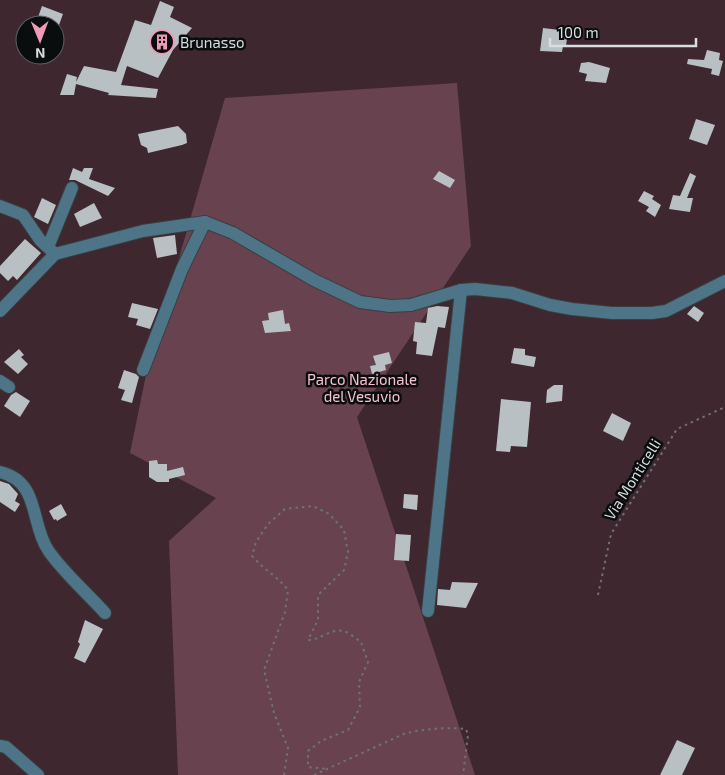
<svg xmlns="http://www.w3.org/2000/svg" width="725" height="775" font-family="'Exo 2',sans-serif">
<style>
.green{fill:#3e272e;fill-rule:evenodd}
.forest{fill:#68434f}
.building{fill:#b9c0c4}
.lines{fill:none;stroke-linecap:round;stroke-linejoin:round}
.minor-casing{stroke:#393e41;stroke-width:14}
.path{stroke:#6e7275;stroke-width:2;stroke-dasharray:2.5 4;stroke-linecap:butt}
.minor{stroke:#4e7487;stroke-width:12}
.labels{text-anchor:middle;dominant-baseline:central;stroke-width:5;stroke-linejoin:round;paint-order:stroke}
.poi-label{font-size:15px;fill:#d9dddf;stroke:#0a0d0e;text-anchor:start}
.park-label{font-size:15px;fill:#f8c0d0;stroke:#0a0d0e}
.street-label{font-size:15px;fill:#d9dddf;stroke:#0a0d0e}
</style>
<rect width="100%" height="100%" fill="#1f2427"/>
<!-- green -->
<path class="green" d="M0 0H725V775H0ZM25 25H55V55H25Z"/>
<!-- forest -->
<polygon class="forest" points="457,83 471,246 357,417 475,775 178,775 169,541 216,498 130,453 155,331 175,272 225,98"/>
<!-- building -->
<g class="building">
<polygon points="160,1 174,7 170,17 192,28 173,50 158,78 127,66 121,85 158,89 156,98 108,95 109,93 76,84 74,95 60,95 67,74 77,77 76,82 84,66 116,72 135,20 151,25"/>
<polygon points="42,6 63,14 59,25 38,25 40,20 37,20"/>
<polygon points="543,28 568,31 566,46 563,46 562,52 540,51"/>
<polygon points="707,50 720,53 719,60 723,61 719,76 711,74 712,69 687,64 688,59 704,60"/>
<polygon points="589,62 610,68 606,83 585,81 587,74 579,72 581,63"/>
<polygon points="696,119 715,125 707,145 689,139"/>
<polygon points="178,126 186,134 187,143 182,145 148,153 147,148 141,145 138,134"/>
<polygon points="73,168 82,172 84,168 93,168 89,179 115,188 108,196 75,180 69,180"/>
<polygon points="439,171 455,180 450,188 433,179"/>
<polygon points="690,173 696,176 687,198 693,198 690,212 669,209 673,195 680,196"/>
<polygon points="644,191 654,196 652,199 661,205 655,217 646,211 649,207 638,201"/>
<polygon points="42,198 56,205 48,224 34,217"/>
<polygon points="94,203 102,218 80,227 74,214"/>
<polygon points="175,235 177,254 157,258 153,238"/>
<polygon points="25,239 41,253 17,280 13,276 8,281 0,273 0,266"/>
<polygon points="132,303 158,309 150,329 136,325 138,319 128,317"/>
<polygon points="437,306 449,307 445,328 438,327 432,356 416,354 417,342 413,341 415,322 426,323 428,308"/>
<polygon points="694,306 704,313 698,322 687,314"/>
<polygon points="283,310 285,324 289,323 291,331 265,333 262,321 269,320 268,313"/>
<polygon points="514,348 525,349 525,355 536,357 534,367 511,363"/>
<polygon points="19,349 24,355 21,357 28,364 18,374 4,362"/>
<polygon points="389,352 392,363 385,365 386,370 372,374 370,366 376,365 373,356"/>
<polygon points="124,370 136,374 139,377 132,403 121,400 125,390 118,388"/>
<polygon points="554,385 563,385 562,401 546,403 547,390"/>
<polygon points="16,392 30,401 20,417 4,406 11,395"/>
<polygon points="501,399 531,402 527,447 511,446 510,452 496,451"/>
<polygon points="612,413 631,423 623,441 603,431"/>
<polygon points="157,460 158,464 167,464 167,471 183,467 185,475 169,479 169,482 157,482 149,477 149,461"/>
<polygon points="0,481 9,484 18,494 15,501 20,504 15,512 0,502"/>
<polygon points="404,494 418,495 417,510 403,508"/>
<polygon points="61,504 67,515 57,521 56,519 54,520 49,511"/>
<polygon points="396,534 411,535 409,561 394,560"/>
<polygon points="452,582 478,583 466,608 437,605 438,589 450,590"/>
<polygon points="85,620 103,629 85,663 74,658 80,644 78,642"/>
<polygon points="677,740 695,748 682,775 660,775"/>
</g>
<g class="lines">
<!-- minor casing -->
<g class="minor-casing">
<g id="minor">
<polyline points="0,206 23,215 40,240 55,254 143,231 205,222 233,233 314,280 360,302 390,306 411,305 461,290 475,289 512,293 550,305 572,309 612,313 652,313 666,311 725,281"/>
<polyline points="48,247 72,188"/>
<polyline points="0,311 55,254"/>
<polyline points="143,370 182,269 205,222"/>
<polyline points="0,381 9,387"/>
<path d="M0 472C40 481 30 523 48 550 61 570 88 594 105 613"/>
<polyline points="428,611 461,290"/>
<polyline points="0,746 6,747 38,775"/>
</g>
</g>
<!-- path -->
<g class="path">
<polyline points="598,595 611,534 677,429 725,407"/>
<path d="M284 775 288 748 274 713 264 670 285 612 288 590C277 576 263 569 252 556L256 542 268 524 285 509 313 506 329 514 344 530 348 552 344 570 318 595V620L308 640C320 640 331 628 343 631 349 632 356 639 361 642L368 662 359 682 360 707 348 730 321 741 308 751V767L327 769"/>
<path d="M314 775 406 733C425 729 446 727 466 729L468 735 463 775"/>
</g>
<!-- minor -->
<use href="#minor" class="minor"/>
</g>
<!-- icons -->
<defs>
<g id="building-ring" transform="scale(1.25)"><circle r="9.5" fill="#0a0d0e" stroke="#f09ab6" stroke-width="1.5"/><path d="M-4-6H4V6H1V3H-1V6H-4ZM-2.5-4.3h1.7v1.8h-1.7ZM.8-4.3h1.7v1.8H.8ZM-2.5-1h1.7V.8h-1.7ZM.8-1h1.7V.8H.8Z" fill="#f09ab6"/></g>
</defs>
<g fill-rule="evenodd">
<use href="#building-ring" x="162" y="42"/>
</g>
<g class="labels">
<!-- poi labels -->
<g class="poi-label">
<text x="180" y="42">Brunasso</text>
</g>
<!-- park labels -->
<g class="park-label">
<text x="362" y="379">Parco Nazionale<tspan x="362" dy="17">del Vesuvio</tspan></text>
</g>
<!-- street labels -->
<g class="street-label">
<text transform="translate(632 479) rotate(-58)">Via Monticelli</text>
</g>
</g>
<!-- north arrow -->
<g transform="translate(40 40) rotate(179)"><circle r="24" fill="#0a0d0e" stroke="#5d6062"/>
<path d="M0-4L9 19L0 12L-9 19Z" fill="#f09ab6"/>
<text y="-8" font-size="14" font-weight="bold" text-anchor="middle" fill="#d9dddf">N</text>
</g>
<!-- scale -->
<path d="M550 38v8h146v-8" fill="none" stroke="#d9dddf" stroke-width="2.5"/>
<text x="558" y="38" font-size="15" fill="#d9dddf" stroke="#0a0d0e" stroke-width="4" paint-order="stroke">100 m</text>
</svg>
